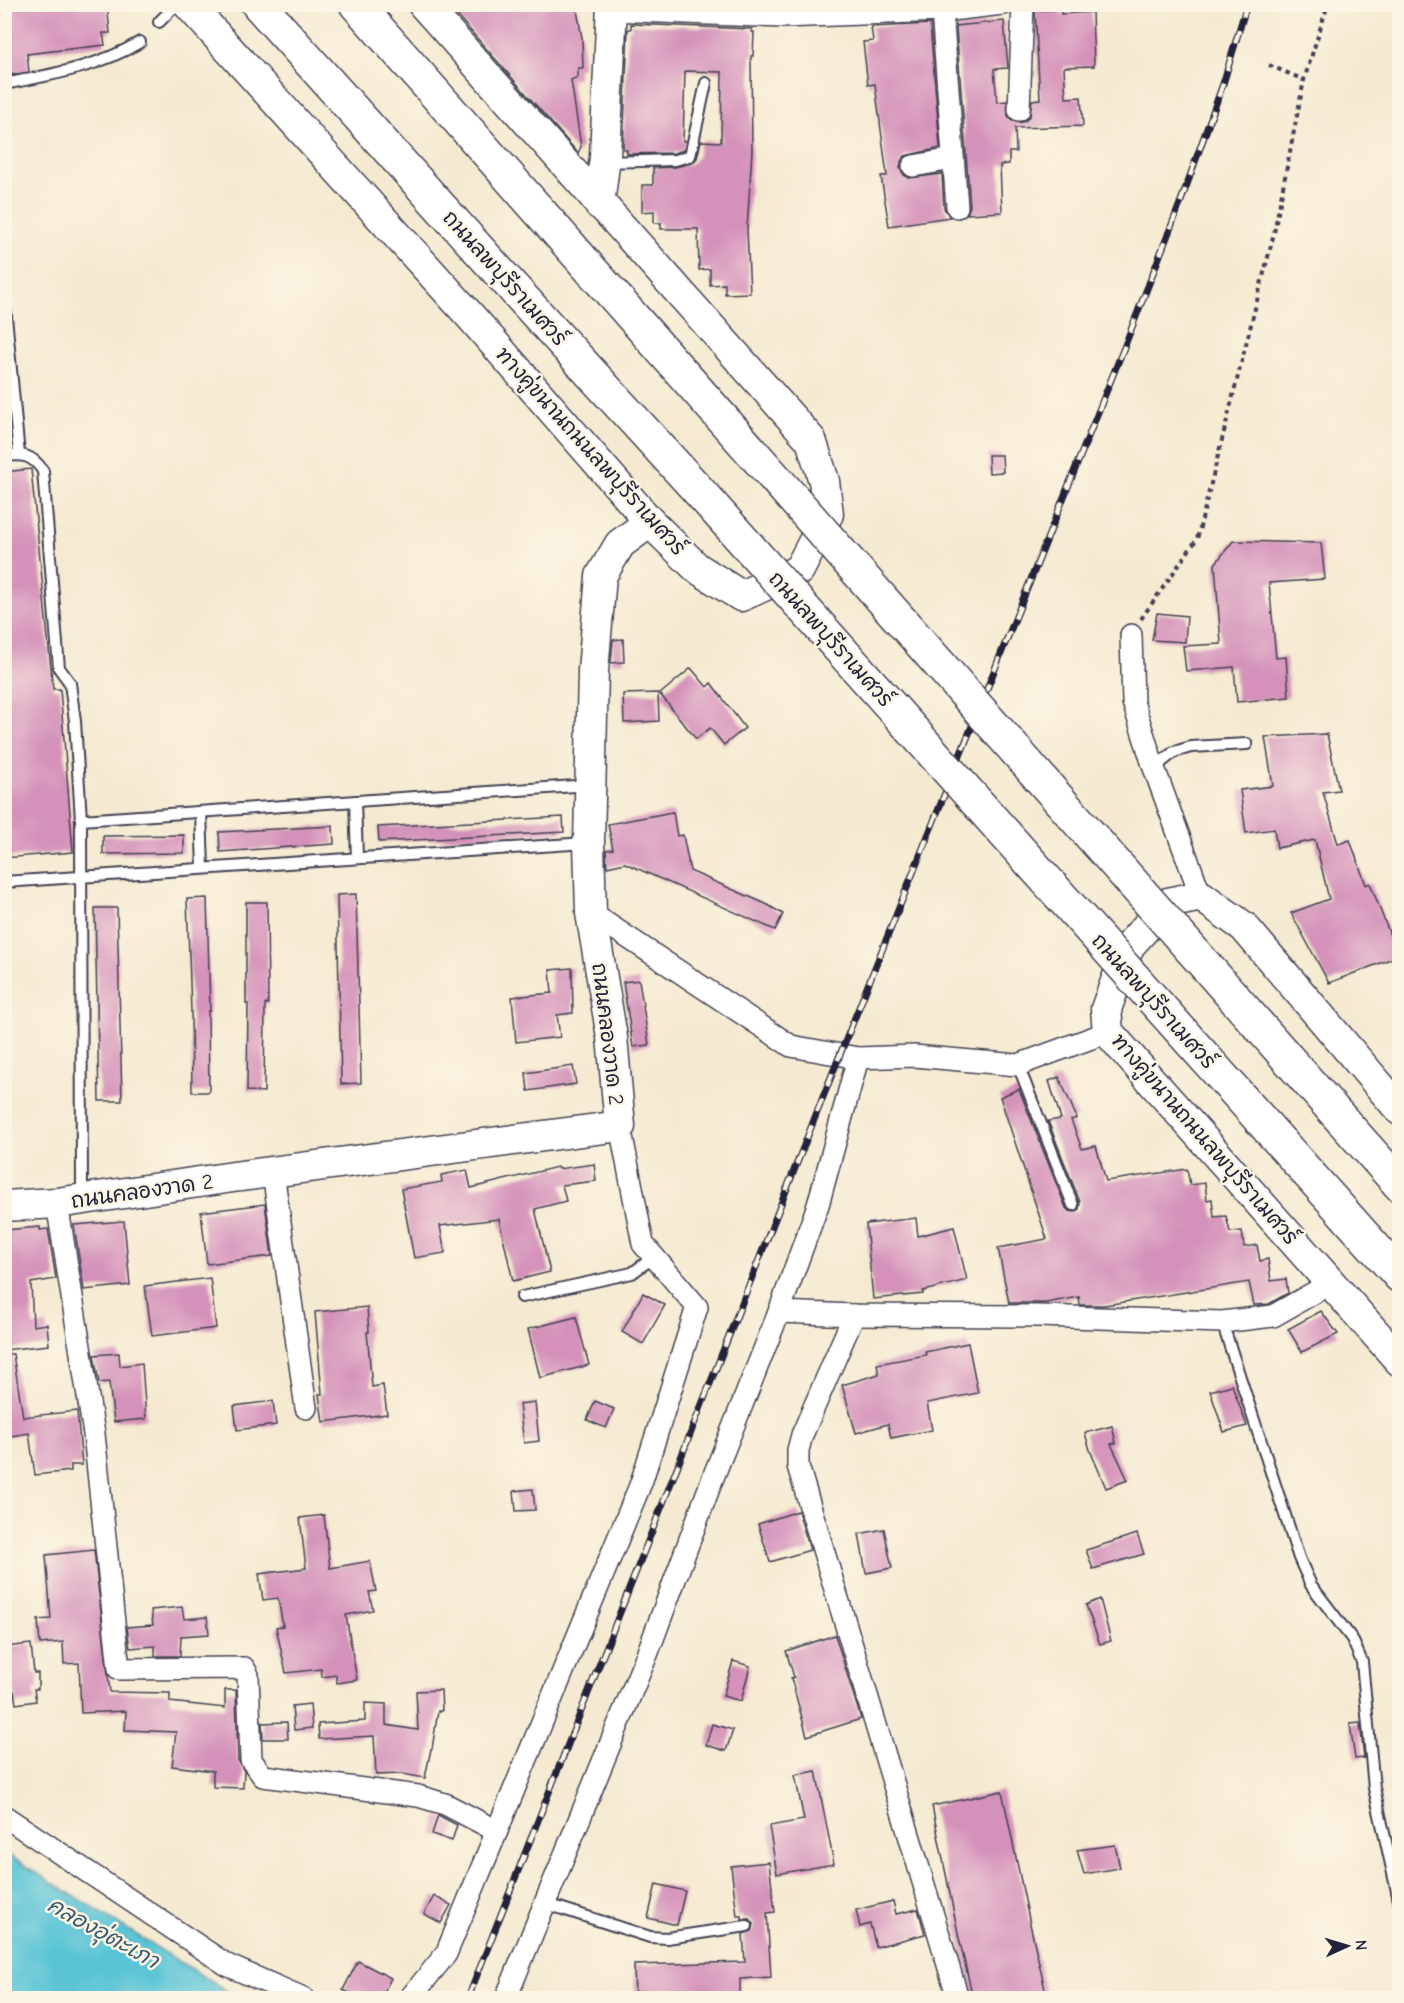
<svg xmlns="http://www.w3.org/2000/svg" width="1404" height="2003" font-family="'Comic Neue','Playpen Sans Thai',sans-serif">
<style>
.water{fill:#5ac4d6;stroke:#3e7388;stroke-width:1.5}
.building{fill:#d491b9}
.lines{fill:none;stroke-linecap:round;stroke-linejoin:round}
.lane-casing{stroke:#424052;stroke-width:14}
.street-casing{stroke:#424052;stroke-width:24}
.secondary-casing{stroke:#424052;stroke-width:33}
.primary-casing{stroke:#424052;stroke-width:36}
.path{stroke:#424052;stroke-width:4;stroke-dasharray:4.5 4.5;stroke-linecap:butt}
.lane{stroke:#fff;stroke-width:10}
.street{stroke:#fff;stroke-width:21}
.secondary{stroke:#fff;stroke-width:30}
.primary{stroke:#fff;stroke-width:33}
.rail-casing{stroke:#22223b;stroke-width:7}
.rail{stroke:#fcf5e5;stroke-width:4.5;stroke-dasharray:14;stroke-linecap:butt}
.primary-bridge-casing{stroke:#424052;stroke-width:36;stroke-linecap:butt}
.primary-bridge{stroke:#fff;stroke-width:33}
.labels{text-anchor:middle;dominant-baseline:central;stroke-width:5;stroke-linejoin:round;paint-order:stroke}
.street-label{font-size:21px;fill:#22223b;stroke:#fcf5e5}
.water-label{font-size:22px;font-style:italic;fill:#365b71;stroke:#fcf5e5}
</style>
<rect width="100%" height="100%" fill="#fcf5e5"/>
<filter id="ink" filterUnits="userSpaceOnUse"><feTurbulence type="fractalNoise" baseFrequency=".0167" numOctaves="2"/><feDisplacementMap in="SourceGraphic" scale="12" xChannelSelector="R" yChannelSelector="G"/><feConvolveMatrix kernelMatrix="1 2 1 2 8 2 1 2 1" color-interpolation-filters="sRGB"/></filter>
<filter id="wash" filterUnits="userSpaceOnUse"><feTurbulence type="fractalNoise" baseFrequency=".008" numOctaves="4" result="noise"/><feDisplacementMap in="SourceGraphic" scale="24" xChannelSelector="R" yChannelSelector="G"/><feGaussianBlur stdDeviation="1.35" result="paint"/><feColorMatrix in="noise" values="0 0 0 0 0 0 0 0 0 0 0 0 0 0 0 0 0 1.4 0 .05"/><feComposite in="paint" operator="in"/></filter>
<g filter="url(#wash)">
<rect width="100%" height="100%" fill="#f5ead1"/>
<!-- water -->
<polygon class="water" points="4,1853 5,1853 238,1998 5,1998"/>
<g id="blocks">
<!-- building -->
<g class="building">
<polygon points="36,4 107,4 110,33 103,33 105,45 27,54 29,72 4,76 4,8"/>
<polygon points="447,4 576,4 582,38 583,68 578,68 578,77 571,80 581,147 578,153"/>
<polygon points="1061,9 1061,14 1092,12 1094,66 1064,67 1066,98 1081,97 1083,126 1015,128 1016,152 1009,152 1009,164 1000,165 1002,212 967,214 970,206 956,26 1004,21 1008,68 994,69 997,102 1007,101 1008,116 1013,121 1019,123 1025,121 1030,116 1032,100 1040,99 1035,11"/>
<polygon points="631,24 752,29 752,32 754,32 753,56 751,56 752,150 747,230 750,293 725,294 725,284 710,285 710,269 699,270 698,229 661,229 661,223 654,223 654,211 642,212 642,185 653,185 653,168 675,167 692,163 697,158 701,141 721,142 722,72 685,71 683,141 686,141 684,150 674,153 627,154 627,150 623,149 628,29 631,29"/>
<polygon points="930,24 940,148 905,156 901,161 900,168 904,175 909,178 942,174 944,208 950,217 889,226 881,176 887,176 875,84 868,85 863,42 873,41 871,27"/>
<polygon points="988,455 1002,455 1003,472 989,473"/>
<polygon points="31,469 53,689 60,689 73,852 4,858 4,472"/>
<polygon points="1233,541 1321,543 1325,579 1269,583 1276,658 1286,657 1289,697 1237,702 1234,667 1186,671 1183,646 1221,644 1215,564"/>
<polygon points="1157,613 1187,616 1185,642 1152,640"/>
<polygon points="623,639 624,662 611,663 613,640"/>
<polygon points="691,668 707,687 711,683 745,728 724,745 710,728 696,739 660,694"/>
<polygon points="658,693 659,721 624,723 623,694"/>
<polygon points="1327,734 1339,790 1323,792 1338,844 1350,840 1366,885 1370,883 1398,956 1329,983 1291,913 1329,899 1315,840 1277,848 1274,829 1246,833 1240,790 1273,786 1265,737"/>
<polygon points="673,812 677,836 683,835 690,871 766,904 783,914 775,930 625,863 607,867 606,850 613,849 608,824"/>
<polygon points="563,817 564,832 379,842 378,827"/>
<polygon points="333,826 334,844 220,852 219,832"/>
<polygon points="184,835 184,853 103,854 103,836"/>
<polygon points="356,894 361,1083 341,1084 337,895"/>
<polygon points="207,898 210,1011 208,1011 209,1092 192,1092 191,1011 187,899"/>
<polygon points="246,902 267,902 268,1004 265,1004 264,1092 247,1091 248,1004 246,1004"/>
<polygon points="95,908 117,908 122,1101 99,1101"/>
<polygon points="572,968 573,1013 557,1015 560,1037 516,1042 512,997 552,993 550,970"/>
<polygon points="639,980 649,1045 633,1047 623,982"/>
<polygon points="573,1066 576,1084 528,1091 526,1073"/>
<polygon points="1059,1077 1077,1118 1071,1120 1082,1149 1096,1146 1106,1181 1187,1169 1190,1185 1205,1183 1207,1200 1212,1199 1214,1217 1226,1216 1230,1232 1242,1231 1244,1247 1257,1245 1260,1261 1268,1259 1271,1281 1286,1279 1288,1293 1269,1304 1254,1305 1249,1282 1105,1305 1080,1305 1079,1297 1046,1303 1009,1303 998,1248 1047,1239 1000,1097 1019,1089 1066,1208 1069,1211 1075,1212 1079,1209 1080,1202 1048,1121 1061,1119 1049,1081"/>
<polygon points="594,1164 596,1181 562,1185 566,1201 535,1209 550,1272 513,1281 499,1219 440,1226 445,1253 414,1258 401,1189 442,1182 441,1175 467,1170 471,1188 557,1167 558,1169"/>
<polygon points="265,1204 272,1256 207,1264 201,1212"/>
<polygon points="916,1218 918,1236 954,1227 967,1280 923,1291 923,1294 873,1299 866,1224"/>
<polygon points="124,1221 130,1285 84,1290 74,1225"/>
<polygon points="40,1227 40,1230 48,1229 56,1279 31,1283 33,1326 47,1324 49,1345 4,1350 4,1230"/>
<polygon points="210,1278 216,1328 152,1336 145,1286"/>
<polygon points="643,1293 665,1305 643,1344 622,1332"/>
<polygon points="367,1307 369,1332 367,1332 372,1387 383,1385 387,1414 323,1422 319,1394 322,1394 315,1312"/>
<polygon points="1321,1311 1338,1334 1302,1352 1288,1329"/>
<polygon points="576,1317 589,1365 540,1378 528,1329"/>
<polygon points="968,1343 978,1393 927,1403 932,1430 891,1438 888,1424 856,1433 842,1385 879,1374 877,1364 926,1355 925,1352"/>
<polygon points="119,1353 120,1366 142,1363 146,1419 114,1422 109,1382 99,1383 94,1355"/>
<polygon points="4,1354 13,1354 23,1417 77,1411 82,1465 71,1465 71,1471 35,1475 29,1433 4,1437"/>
<polygon points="1232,1385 1247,1426 1224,1432 1210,1391"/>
<polygon points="273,1401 276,1425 237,1430 234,1406"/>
<polygon points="595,1401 614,1409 606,1428 587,1420"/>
<polygon points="535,1402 539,1441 524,1443 519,1404"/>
<polygon points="1112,1426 1116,1443 1111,1444 1128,1480 1106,1488 1090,1450 1085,1433"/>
<polygon points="533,1489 535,1510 516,1511 514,1491"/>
<polygon points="798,1511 810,1550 770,1562 758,1524"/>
<polygon points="324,1515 330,1568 370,1561 376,1591 369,1592 373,1610 346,1615 357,1680 337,1683 336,1675 322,1677 321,1669 286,1673 276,1627 283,1626 278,1598 263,1600 259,1574 306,1568 300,1518"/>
<polygon points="884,1529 892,1568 866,1573 859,1534"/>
<polygon points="1137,1534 1144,1554 1093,1569 1086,1550"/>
<polygon points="94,1550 110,1692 170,1693 170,1702 225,1708 225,1690 236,1690 238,1760 244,1771 243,1788 213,1787 213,1771 172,1766 176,1732 125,1730 126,1711 81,1713 79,1663 64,1664 63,1642 40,1644 38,1620 51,1619 46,1555"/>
<polygon points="1100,1599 1111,1641 1100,1644 1086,1605"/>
<polygon points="182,1607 184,1619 207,1617 209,1634 181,1636 180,1656 155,1656 155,1646 130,1648 127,1627 153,1625 151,1610"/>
<polygon points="835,1635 861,1719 807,1736 791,1678 794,1677 786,1651"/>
<polygon points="31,1644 34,1673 38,1673 38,1689 34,1689 36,1701 16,1704 14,1691 6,1691 4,1647"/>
<polygon points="733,1661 750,1666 741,1701 723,1696"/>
<polygon points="441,1690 442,1711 438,1711 432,1749 431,1749 425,1778 402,1774 376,1775 374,1736 319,1739 318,1724 365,1721 365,1703 386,1704 386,1725 418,1730 416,1691"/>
<polygon points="310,1704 312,1728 294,1730 292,1706"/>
<polygon points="287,1722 288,1739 263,1739 262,1723"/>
<polygon points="1360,1723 1364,1758 1355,1759 1350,1724"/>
<polygon points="712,1724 733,1730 726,1751 706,1745"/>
<polygon points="816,1771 834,1864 777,1874 769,1826 804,1820 795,1775"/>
<polygon points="1002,1791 1030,1924 1047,1998 973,1998 959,1938 932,1806"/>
<polygon points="438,1815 457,1825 452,1841 432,1834"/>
<polygon points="1115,1845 1120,1868 1084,1874 1077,1850"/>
<polygon points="769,1862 775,1912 767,1913 771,1977 740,1979 740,1998 635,1998 634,1965 745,1962 743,1934 752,1931 754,1924 750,1919 742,1919 742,1916 737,1916 731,1866"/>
<polygon points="656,1884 685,1891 677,1925 648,1918"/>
<polygon points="434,1896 451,1905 441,1923 424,1914"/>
<polygon points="893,1901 896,1914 918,1909 925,1934 876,1947 870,1924 860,1927 856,1910"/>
<polygon points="358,1961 391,1978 381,1998 359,1998 343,1990"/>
</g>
</g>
</g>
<g filter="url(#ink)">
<use href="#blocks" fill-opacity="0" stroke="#424052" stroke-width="1.5"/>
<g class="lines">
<!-- lane casing -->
<g class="lane-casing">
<g id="lane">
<polyline points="159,22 177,4"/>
<path d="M4 84C51 75 99 67 140 42"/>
<polyline points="606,162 675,160 690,156 706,83"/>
<polyline points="4,295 19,455"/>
<path d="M4 456C22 454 32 454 43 471L59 668 70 683 71 691 75 721 81 820"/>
<polyline points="1154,768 1174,752 1191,747 1247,744"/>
<polyline points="355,801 357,858"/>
<polyline points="201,812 203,868"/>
<polyline points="4,882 586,843"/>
<polyline points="1018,1065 1073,1205"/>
<polyline points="82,1197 81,820 590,785"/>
<polyline points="522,1297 632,1273 654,1257"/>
<polyline points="1222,1322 1299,1558 1311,1585 1352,1639 1362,1662 1374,1788 1400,1905"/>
<polyline points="544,1903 650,1937 667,1938 747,1926"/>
</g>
</g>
<!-- street casing -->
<g class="street-casing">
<g id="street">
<polyline points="612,10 782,17 942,11 1003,4"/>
<polyline points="942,11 957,207"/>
<polyline points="1019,110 1023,4"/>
<polyline points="913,166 953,159"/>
<polyline points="1131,635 1133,702 1154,768 1201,896"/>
<polyline points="591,913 791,1046 858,1058 914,1056 1018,1065 1108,1032"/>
<polyline points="858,1058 818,1205 779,1312 854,1315 1039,1316 1222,1322 1273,1316 1331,1283"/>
<polyline points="273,1172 306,1408"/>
<polyline points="57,1203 94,1434 119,1669 244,1668 248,1675 251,1760 263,1776 418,1796 445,1804 497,1831"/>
<polyline points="854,1315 802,1435 798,1450 798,1466 958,1998"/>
<polyline points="4,1816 227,1965 303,1998"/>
<polyline points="410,1998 446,1954 641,1483 697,1307 643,1244 620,1126"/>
<polyline points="506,1998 648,1652 712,1480 779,1312"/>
</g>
</g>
<!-- secondary casing -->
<g class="secondary-casing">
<g id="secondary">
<polyline points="188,4 472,318 650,522 697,568 741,596 799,570 828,514 824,481 811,440 423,4"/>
<polyline points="599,204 605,157 612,4"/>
<polyline points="1400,1110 1244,927 1201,896 1168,903 1129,946 1106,1009 1108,1032 1400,1361"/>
<polyline points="4,1206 57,1203 233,1177 620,1126 612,1037 591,913 589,843 593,671 601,576 620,544 650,522"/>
</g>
</g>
<!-- primary casing -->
<g class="primary-casing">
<g id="primary">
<polyline points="258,4 515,290"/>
<polyline points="356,4 570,246"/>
<polyline points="1342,1120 1400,1185"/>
<polyline points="1308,1173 1400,1276"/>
</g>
</g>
<!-- path -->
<g class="path">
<polyline points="1269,65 1304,80 1328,4"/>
<polyline points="1141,619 1197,539 1274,233 1304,80"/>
</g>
<!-- lane -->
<use href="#lane" class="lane"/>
<!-- street -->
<use href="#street" class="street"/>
<!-- secondary -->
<use href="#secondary" class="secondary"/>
<!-- primary -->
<use href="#primary" class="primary"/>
<!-- rail casing -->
<g class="rail-casing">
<polyline id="rail" points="468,1998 825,1092 1127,340 1181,201 1223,84 1247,4"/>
</g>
<!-- rail -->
<use href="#rail" class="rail"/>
<!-- primary-bridge casing -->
<g class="primary-bridge-casing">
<g id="primary-bridge">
<polyline points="570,246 1342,1120"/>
<polyline points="515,290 697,489 1308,1173"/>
</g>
</g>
<!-- primary-bridge -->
<use href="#primary-bridge" class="primary-bridge"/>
</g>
</g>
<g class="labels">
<!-- street labels -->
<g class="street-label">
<text transform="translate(505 278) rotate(48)">ถนนลพบุรีราเมศวร์</text>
<text transform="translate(591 451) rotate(48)">ทางคู่ขนานถนนลพบุรีราเมศวร์</text>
<text transform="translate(831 639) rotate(48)">ถนนลพบุรีราเมศวร์</text>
<text transform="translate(1154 1001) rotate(48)">ถนนลพบุรีราเมศวร์</text>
<text transform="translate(608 1034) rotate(83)">ถนนคลองวาด 2</text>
<text transform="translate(1205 1139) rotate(49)">ทางคู่ขนานถนนลพบุรีราเมศวร์</text>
<text transform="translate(142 1191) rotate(-8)">ถนนคลองวาด 2</text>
</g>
<!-- water labels -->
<g class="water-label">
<text transform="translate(103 1933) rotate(29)">คลองอุ่ตะเภา</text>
</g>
</g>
<!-- margin -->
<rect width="1404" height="2003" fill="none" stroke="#fcf5e5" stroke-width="24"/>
<!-- north arrow -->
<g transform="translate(1347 1946) rotate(86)" stroke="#fcf5e5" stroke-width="4.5" paint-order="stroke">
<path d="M0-4.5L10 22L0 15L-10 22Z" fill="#22223b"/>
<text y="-9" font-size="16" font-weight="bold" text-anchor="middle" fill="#22223b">N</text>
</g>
</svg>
